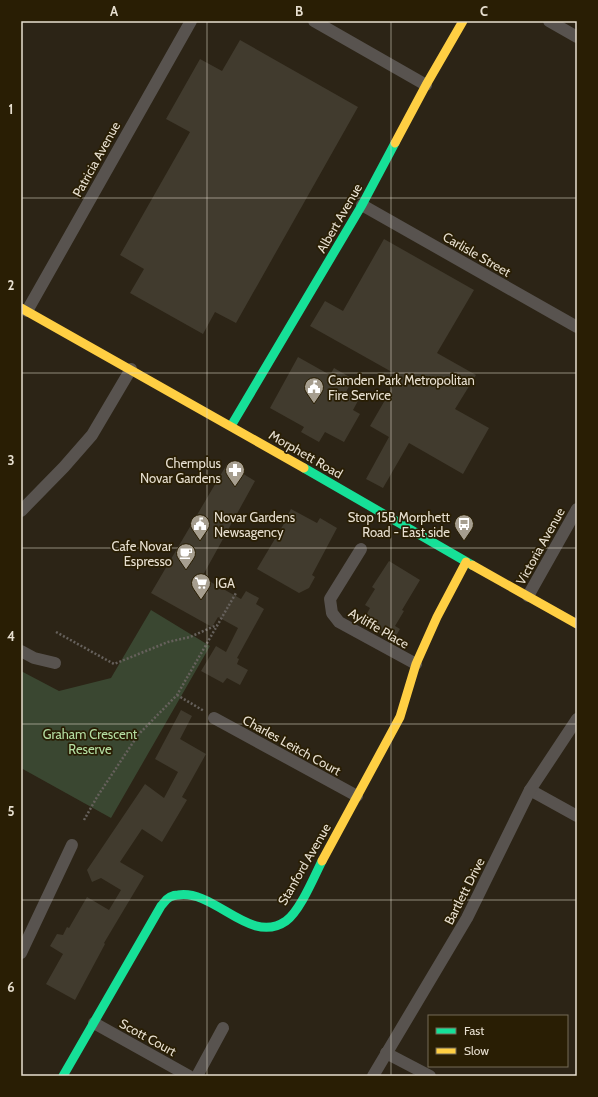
<svg xmlns="http://www.w3.org/2000/svg" width="598" height="1097" font-family="Cabin,sans-serif">
<style>
.green{fill:#3a4731}
.building{fill:#413b2e}
.lines{fill:none;stroke-linecap:round;stroke-linejoin:round}
.path{stroke:#66615c;stroke-width:2.5;stroke-dasharray:2 2;stroke-linecap:butt}
.street{stroke:#58534f;stroke-width:12}
.fast{stroke:#16e098;stroke-width:9}
.slow{stroke:#ffcf43;stroke-width:9}
.grid{fill:none;stroke:#e7dfd0;stroke-width:1;stroke-opacity:0.55}
.labels{text-anchor:middle;dominant-baseline:central;stroke-width:3.5;stroke-linejoin:round;paint-order:stroke}
.street-label{font-size:13px;fill:#e7dfd0;stroke:#291e04}
.poi-label{font-size:13px;fill:#e7dfd0;stroke:#291e04;text-anchor:start}
.park-label{font-size:13px;fill:#b4dea2;stroke:#291e04}
.neatline{fill:none;stroke:#e7dfd0;stroke-width:1.5}
.grid-label{font-size:13px;text-anchor:middle;font-weight:bold;fill:#e7dfd0}
</style>
<rect width="100%" height="100%" fill="#2c2416"/>
<!-- green -->
<polygon class="green" points="151,610 210,646 111,818 21,768 21,671 59,691 111,678"/>
<!-- building -->
<g class="building">
<polygon points="240,40 358,107 236,323 215,312 203,334 130,293 144,269 120,255 190,132 166,119 200,59 222,71"/>
<polygon points="384,239 474,290 437,353 476,375 455,409 489,428 463,474 409,443 383,488 366,479 389,437 370,426 399,376 310,326 325,301 343,311"/>
<polygon points="298,357 330,375 334,368 353,379 346,392 359,399 353,410 360,414 344,442 325,432 319,442 301,432 304,427 270,408"/>
<polygon points="227,464 255,481 202,577 241,599 246,591 259,598 256,604 264,609 237,658 239,659 237,664 248,670 240,685 227,678 223,683 201,671 216,646 226,652 238,628 218,617 212,627 151,593"/>
<polygon points="291,509 317,523 320,518 337,528 312,575 315,577 309,588 299,593 257,569 285,522 284,521"/>
<polygon points="389,561 420,580 402,610 404,611 395,626 400,629 393,641 362,623 370,608 365,605 375,589 372,587"/>
<polygon points="181,710 192,716 180,739 206,754 182,797 187,800 162,842 142,829 120,862 144,876 104,943 105,944 75,1000 46,984 63,954 50,946 57,934 63,935 67,927 69,928 87,897 109,910 121,890 101,878 92,882 87,870 145,784 164,798 178,772 155,759"/>
</g>
<g class="lines">
<!-- path -->
<g class="path">
<polyline points="56,632 114,664 168,642 190,637 217,625"/>
<polyline points="177,695 204,711"/>
<polyline points="84,820 97,797 138,735 177,695 236,593"/>
</g>
<!-- street -->
<g class="street">
<polyline points="314,21 426,85"/>
<polyline points="549,21 577,37"/>
<polyline points="362,205 577,327"/>
<polyline points="27,311 191,21"/>
<polyline points="21,511 64,467 92,435 131,369"/>
<polyline points="361,549 330,599 332,613 339,622 416,664"/>
<polyline points="528,596 577,509"/>
<polyline points="21,651 34,658 55,663"/>
<polyline points="214,718 357,796"/>
<polyline points="530,790 577,816"/>
<polyline points="21,953 72,845"/>
<polyline points="94,1023 189,1076"/>
<polyline points="386,1053 430,1076"/>
<polyline points="197,1076 223,1028"/>
<polyline points="373,1076 467,918 530,790 577,719"/>
</g>
<!-- fast -->
<g class="fast">
<polyline points="231,426 362,205 395,143"/>
<polyline points="304,468 472,565"/>
<path d="M63 1076 161 906C164 903 166 899 170 897 172 896 175 895 178 895 215 889 250 946 286 921 300 911 314 877 322 861"/>
</g>
<!-- slow -->
<g class="slow">
<polyline points="395,143 426,85 463,21"/>
<polyline points="21,308 304,468"/>
<polyline points="472,565 577,624"/>
<polyline points="322,861 400,717 416,664 437,617 466,562"/>
</g>
</g>
<!-- grid -->
<path class="grid" d="M207 21V1076M391 21V1076M21 198H577M21 373H577M21 548H577M21 724H577M21 900H577"/>
<!-- icons -->
<defs>
<g id="civic-pin" transform="scale(1)"><path d="M0 17L-7.5 6A9.5 9.5 0 1 1 7.5 6Z" fill="#a69e8f" stroke="#291e04"/><path d="M-.6-6.5H3V-4.5H.6V-3L4-1V1h2V6H-6V1h2V-1L-.6-3ZM-1.2 2.5V6h2.4V2.5Z" fill="#fff"/></g>
<g id="pharmacy-pin" transform="scale(1)"><path d="M0 17L-7.5 6A9.5 9.5 0 1 1 7.5 6Z" fill="#a69e8f" stroke="#291e04"/><path d="M-2-6h4v4h4v4h-4v4h-4v-4h-4v-4h4Z" fill="#fff"/></g>
<g id="bus-pin" transform="scale(1)"><path d="M0 17L-7.5 6A9.5 9.5 0 1 1 7.5 6Z" fill="#a69e8f" stroke="#291e04"/><path d="M-5-6H5V4H4V6H2V4H-2V6H-4V4H-5ZM-3.5-4V0h7V-4ZM-3.5 1.2v1.5H-2V1.2ZM2 1.2v1.5H3.5V1.2Z" fill="#fff"/></g>
<g id="cafe-pin" transform="scale(1)"><path d="M0 17L-7.5 6A9.5 9.5 0 1 1 7.5 6Z" fill="#a69e8f" stroke="#291e04"/><path d="M-5.5-4.5H6V0H3Q3 3.5 0 3.5H-2.5Q-5.5 3.5-5.5 0ZM3-3.2v2h1.7v-2ZM-6 4.5H4V6H-6Z" fill="#fff"/></g>
<g id="supermarket-pin" transform="scale(1)"><path d="M0 17L-7.5 6A9.5 9.5 0 1 1 7.5 6Z" fill="#a69e8f" stroke="#291e04"/><path d="M-6-5.5h2.5l.6 2H6L4.5 2H-2.5L-4.4-4H-6ZM-1.5 3.2a1.3 1.3 0 1 0 .1 0ZM3 3.2a1.3 1.3 0 1 0 .1 0Z" fill="#fff"/></g>
</defs>
<g fill-rule="evenodd">
<use href="#civic-pin" x="314" y="387"/>
<use href="#pharmacy-pin" x="235" y="470"/>
<use href="#civic-pin" x="200" y="524"/>
<use href="#bus-pin" x="464" y="524"/>
<use href="#cafe-pin" x="186" y="553"/>
<use href="#supermarket-pin" x="201" y="583"/>
</g>
<g class="labels">
<!-- street labels -->
<g class="street-label">
<text transform="translate(96 159) rotate(-61)">Patricia Avenue</text>
<text transform="translate(339 218) rotate(-60)">Albert Avenue</text>
<text transform="translate(477 254) rotate(30)">Carlisle Street</text>
<text transform="translate(306 454) rotate(30)">Morphett Road</text>
<text transform="translate(540 546) rotate(-61)">Victoria Avenue</text>
<text transform="translate(379 628) rotate(30)">Ayliffe Place</text>
<text transform="translate(292 745) rotate(29)">Charles Leitch Court</text>
<text transform="translate(304 864) rotate(-60)">Stanford Avenue</text>
<text transform="translate(464 891) rotate(-63)">Bartlett Drive</text>
<text transform="translate(148 1037) rotate(29)">Scott Court</text>
</g>
<!-- poi labels -->
<g class="poi-label">
<text x="328" y="380">Camden Park Metropolitan<tspan x="328" dy="15">Fire Service</tspan></text>
<text x="221" y="463" text-anchor="end">Chemplus<tspan x="221" dy="15">Novar Gardens</tspan></text>
<text x="214" y="517">Novar Gardens<tspan x="214" dy="15">Newsagency</tspan></text>
<text x="450" y="517" text-anchor="end">Stop 15B Morphett<tspan x="450" dy="15">Road - East side</tspan></text>
<text x="172" y="546" text-anchor="end">Cafe Novar<tspan x="172" dy="15">Espresso</tspan></text>
<text x="215" y="583">IGA</text>
</g>
<!-- park labels -->
<g class="park-label">
<text x="90" y="734">Graham Crescent<tspan x="90" dy="15">Reserve</tspan></text>
</g>
</g>
<!-- border -->
<rect width="598" height="1097" fill="none" stroke="#291e04" stroke-width="44"/>
<!-- legend -->
<rect x="428" y="1015" width="140" height="52" fill="#291e04" stroke="#756b56"/>
<rect x="436" y="1028" width="20" height="6" fill="#16e098" stroke="#756b56"/>
<text x="464" y="1035" font-size="12" fill="#e7dfd0">Fast</text>
<rect x="436" y="1048" width="20" height="6" fill="#ffcf43" stroke="#756b56"/>
<text x="464" y="1055" font-size="12" fill="#e7dfd0">Slow</text>
<rect x="22" y="22" width="554" height="1053" class="neatline"/>
<g class="grid-label">
<text x="114" y="16">A</text>
<text x="299" y="16">B</text>
<text x="484" y="16">C</text>
<text x="11" y="114">1</text>
<text x="11" y="290">2</text>
<text x="11" y="465">3</text>
<text x="11" y="641">4</text>
<text x="11" y="816">5</text>
<text x="11" y="992">6</text>
</g>
</svg>
